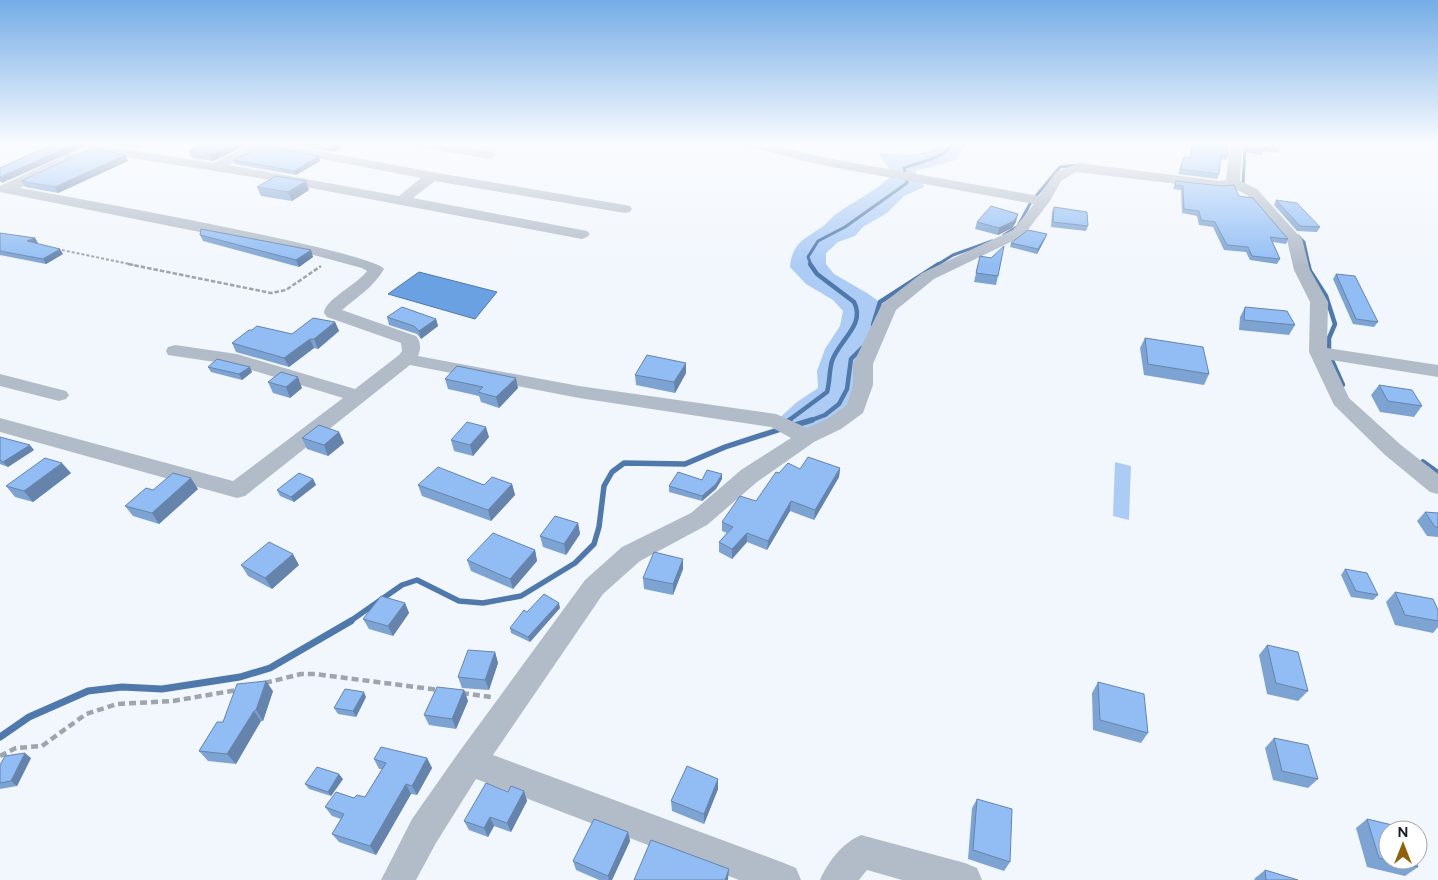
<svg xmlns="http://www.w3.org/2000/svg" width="1438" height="880" font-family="Figtree,sans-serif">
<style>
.green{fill:#acccf5}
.water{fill:#6aa1e3;stroke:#5079ab}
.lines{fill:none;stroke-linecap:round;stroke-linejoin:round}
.stream-far3{stroke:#5079ab;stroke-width:3}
.stream-far2{stroke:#5079ab;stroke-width:4.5}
.stream-far1{stroke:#5079ab;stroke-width:5.5}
.stream{stroke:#5079ab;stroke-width:7}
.path-far2{stroke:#9ea5ac;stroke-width:2;stroke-dasharray:3 2;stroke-linecap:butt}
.path-far1{stroke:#9ea5ac;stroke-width:2.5;stroke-dasharray:4.5 2;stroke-linecap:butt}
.path{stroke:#9ea5ac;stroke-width:4.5;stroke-dasharray:7 4;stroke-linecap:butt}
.minor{fill:#b2bcc9;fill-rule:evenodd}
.wall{fill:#7da3d2}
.shaded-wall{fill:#6684ab}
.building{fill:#91bdf4;stroke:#6684ab}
</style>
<rect width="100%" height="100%" fill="#f2f7fd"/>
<!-- green -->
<g class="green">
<path d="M938 143H967L956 160 915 171 924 187 904 196 887 213 863 227 855 236 838 242 826 253V264L834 274 867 293 888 308 856 408 807 437 776 421 797 402 818 388 817 371 825 349 840 326 843 311 833 300 806 284 790 267C792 243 804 239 822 227 828 223 832 216 839 212 857 199 877 191 893 174L878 153 911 155 932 151Z"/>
<polygon points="1115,462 1131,466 1129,520 1113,516"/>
</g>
<!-- water -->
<polygon class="water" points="419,272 497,292 475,319 388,294"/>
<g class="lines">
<!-- stream-far3 -->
<g class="stream-far3">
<polyline points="1245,148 1243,184 1246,186"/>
<polyline points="1036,196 1060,167 1080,165"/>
<polyline points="1004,235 1018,226 1031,202"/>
<polyline points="1298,236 1304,242 1309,265"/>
<path d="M811 265 808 257 818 241 845 227 907 183 904 168C921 161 943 160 953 143"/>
<polyline points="937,265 953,255 992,241"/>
</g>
<!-- stream-far2 -->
<g class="stream-far2">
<polyline points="1308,264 1310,271 1326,296 1335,324 1329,338 1329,350"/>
<polyline points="873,325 880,302 939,264"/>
<polyline points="1331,358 1343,385"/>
<path d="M788 421 827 392C830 382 829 371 832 361 839 340 866 325 854 302L817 274 810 264"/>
<polyline points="809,421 825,415 839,404 847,389 851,359 862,348"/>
</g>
<!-- stream-far1 -->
<g class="stream-far1">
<polyline points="786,423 790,420"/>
<polyline points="792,426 812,420"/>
<polyline points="1423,462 1438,473"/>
<polyline points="349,622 402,585 417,580 459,601 483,603 521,596 575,563 594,544 599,527 604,486 612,472 624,463 685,464 725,447 781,429"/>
</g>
<!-- stream -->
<polyline class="stream" points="0,737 29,717 88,691 122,687 162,689 240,677 270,668 351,621"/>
<!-- path-far2 -->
<polyline class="path-far2" points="57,249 134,265"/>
<!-- path-far1 -->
<polyline class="path-far1" points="128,264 271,293 286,290 321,266"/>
<!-- path -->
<g class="path">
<polyline points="265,683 301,674 315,674 439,690"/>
<polyline points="462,693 491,697"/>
<polyline points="0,756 16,748 42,746 86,714 117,704 173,701 237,690"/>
</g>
<!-- minor -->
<g class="minor">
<path d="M254 143H277L432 172 625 205 630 206 632 209 630 212 625 213 435 181 413 198 587 231 590 234 587 237 582 239 253 177 93 152 87 148 93 144 213 163ZM265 148 421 178 399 196 229 165Z"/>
<polygon points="413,143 439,143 490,151 496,155 490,159 419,147"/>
<path d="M745 143H764L821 157 1039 196 1056 172 1079 163 1220 181 1226 180 1230 143H1242L1240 181 1257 189 1302 239 1310 270 1328 302 1327 348 1438 365V377L1331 360 1349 398 1401 445 1438 474V494L1430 492 1385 455 1334 405 1309 352 1310 302 1294 270 1287 240 1247 195 1231 187 1220 189 1076 172 1061 181 1050 201 1023 236 934 279 896 310 873 364V385L863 413 841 429 814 442 757 482 707 525 640 561 603 594 493 755 784 863 796 868 801 880H739L476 779 436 843 416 880H381L412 819 459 752 585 580 622 547 691 513 741 470 791 438 771 427 579 398 410 365 245 496 237 498 0 432V418L233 481 343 398 235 365 168 355 166 351 168 347 175 345 237 354 355 389 399 355 402 351 401 343 327 317 324 313C324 300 358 284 367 271L362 268 310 254 0 192V186L70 153H80L81 156 80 159 20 188C64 196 372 251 384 269 373 288 357 297 342 310L416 336C421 342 421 349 418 356L579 386 776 414 807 428 827 419 847 405 853 385V364L882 304 922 273 1013 230 1034 204 821 165 747 146Z"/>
<polygon points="0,374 66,391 69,395 66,399 59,401 0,386"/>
<path d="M861 835 965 863 977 868 982 880H902L867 870 859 880H820C828 862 842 843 861 835Z"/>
</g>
</g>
<!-- wall -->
<g class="wall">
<polygon points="111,143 150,143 137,149 112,145"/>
<polygon points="204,143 251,143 213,161 192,158 189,151"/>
<polygon points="285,143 345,143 346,145 334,152"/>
<polygon points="1192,143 1230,143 1228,149 1228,156 1226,160 1221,159 1219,174 1217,179 1178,174 1184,157 1190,158"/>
<polygon points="1243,143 1278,143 1280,149 1278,153 1264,151 1262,155 1243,152"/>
<polygon points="233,160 320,161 296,175 235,164"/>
<polygon points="128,161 58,193 25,187 21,181"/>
<polygon points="1176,181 1239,196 1288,239 1286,244 1273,242 1280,259 1277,264 1250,260 1246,252 1224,250 1213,227 1199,225 1197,216 1182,213 1181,190 1173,189"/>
<polygon points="257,187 309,190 292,201 261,196"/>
<polygon points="1276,200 1320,227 1317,232 1297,231 1274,205"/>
<polygon points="1054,207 1088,226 1086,231 1051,227 1052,212"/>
<polygon points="977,222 1016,222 1012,228 998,235 975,229"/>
<polygon points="0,233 35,238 38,243 36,243 63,254 46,264 0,255"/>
<polygon points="1047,234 1045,239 1037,254 1010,247 1011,243"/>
<polygon points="200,235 311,250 313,257 299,267 203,241"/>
<polygon points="980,256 991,258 998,276 996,285 974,282"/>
<polygon points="1336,274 1378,322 1374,327 1353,324 1333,279"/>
<polygon points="1245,307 1295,325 1289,335 1239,330 1240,317"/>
<polygon points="387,317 436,319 438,326 421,339 417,334 389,325"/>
<polygon points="335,322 339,331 318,349 314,348 289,367 236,352 232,343 292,334"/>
<polygon points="1145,338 1209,374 1204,385 1144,375 1140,348"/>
<polygon points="208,367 252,372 242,380 211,372"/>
<polygon points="686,373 675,393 636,385 635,375"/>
<polygon points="445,379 518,388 499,408 481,402 479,396 448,389"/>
<polygon points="268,382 302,388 290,398 273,393"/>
<polygon points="1379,385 1422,406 1414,417 1380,412 1371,395"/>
<polygon points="339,432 344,443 328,456 307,449 302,438"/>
<polygon points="0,437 34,450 8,467 0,464"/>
<polygon points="489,437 473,456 454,451 451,440"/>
<polygon points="840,468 839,477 814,520 790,511 767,550 747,542 732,559 719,552 719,542 727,533 722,531 722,522 756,501 779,473 800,469"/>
<polygon points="71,473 33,502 15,497 6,486"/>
<polygon points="313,479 316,485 294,502 280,496 277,490"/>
<polygon points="722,479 716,489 702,501 669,492 669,486 702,480"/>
<polygon points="512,484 515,495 491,521 422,496 418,485"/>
<polygon points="198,489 159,524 133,516 125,506 153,490"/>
<polygon points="1425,512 1438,513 1438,537 1427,536 1417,521"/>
<polygon points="578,523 580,534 566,555 543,547 540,536"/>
<polygon points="535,550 537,561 513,589 471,571 467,560"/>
<polygon points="683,559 683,569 673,595 644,589 643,578"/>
<polygon points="241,565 299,565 272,589 248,576"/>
<polygon points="1345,569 1378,595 1373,600 1351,597 1341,575"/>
<polygon points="1395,592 1438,610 1438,627 1433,633 1395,625 1386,602"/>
<polygon points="405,603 409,613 393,636 369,629 363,619"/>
<polygon points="560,608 530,642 511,633 510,628 527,612"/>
<polygon points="1267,645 1308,691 1298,701 1267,694 1259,655"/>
<polygon points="495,652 498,663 489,690 462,688 458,677"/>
<polygon points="1098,682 1148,733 1141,743 1093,730 1092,693"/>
<polygon points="464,690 468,701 456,729 429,725 424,715"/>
<polygon points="273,691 263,721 261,721 236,764 208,761 199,751 223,722"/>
<polygon points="366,697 356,717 338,714 334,708"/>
<polygon points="1274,738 1318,779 1308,788 1273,780 1265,748"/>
<polygon points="31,758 17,786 0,789 0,765"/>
<polygon points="427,758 432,768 417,795 411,794 376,855 339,842 332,834 341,819 332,816 325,807 354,798 365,797 382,769 379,769 374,759"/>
<polygon points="343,779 331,796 309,789 305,784"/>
<polygon points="718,779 718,789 704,824 672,811 671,801"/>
<polygon points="524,791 527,801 511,832 494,826 488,837 469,830 464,821 508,792"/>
<polygon points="977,799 1010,862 1004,871 968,859 972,808"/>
<polygon points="1367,819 1418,867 1405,876 1367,867 1356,828"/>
<polygon points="628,832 630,841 612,880 599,880 576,870 573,861"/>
<polygon points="1265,870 1298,880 1255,880 1254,879"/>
</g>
<!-- shaded-wall -->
<g class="shaded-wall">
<polygon points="78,143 92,143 2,183 0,181 0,177"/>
<polygon points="137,143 150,143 137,149 135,144"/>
<polygon points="235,143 251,143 213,161 210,154"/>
<polygon points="337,143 345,143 346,145 334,152 332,145"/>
<polygon points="125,155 128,161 58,193 55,187"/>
<polygon points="319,156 320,161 296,175 294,171"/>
<polygon points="306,181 309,190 292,201 288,192"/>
<polygon points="1018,214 1016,222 1012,228 998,235 999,228"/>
<polygon points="1047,234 1045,239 1037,254 1038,249"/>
<polygon points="35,238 38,243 30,246 27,241"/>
<polygon points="60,249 63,254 46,264 43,259"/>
<polygon points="311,250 313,257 299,267 296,260"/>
<polygon points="436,319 438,326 421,339 419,331"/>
<polygon points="335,322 339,331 318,349 314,339"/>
<polygon points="310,339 314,348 289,367 284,358"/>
<polygon points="686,363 686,373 675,393 674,382"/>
<polygon points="250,367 252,372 242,380 239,374"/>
<polygon points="298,377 302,388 290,398 286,387"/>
<polygon points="516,378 518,388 499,408 496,397"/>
<polygon points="486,427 489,437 473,456 470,445"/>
<polygon points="339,432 344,443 328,456 324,445"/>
<polygon points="30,445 34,450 8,467 3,462"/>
<polygon points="62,463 71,473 33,502 24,491"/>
<polygon points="840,468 839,477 814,520 815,510"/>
<polygon points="722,474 722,479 716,489 702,501 702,496"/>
<polygon points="191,478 198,489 159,524 152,513"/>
<polygon points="313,479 316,485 294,502 291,497"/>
<polygon points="512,484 515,495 491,521 488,510"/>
<polygon points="791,501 790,511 767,550 768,541"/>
<polygon points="578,523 580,534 566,555 564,544"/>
<polygon points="747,533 747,542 732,559 732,549"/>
<polygon points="535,550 537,561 513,589 510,579"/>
<polygon points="293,554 299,565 272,589 265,578"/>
<polygon points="683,559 683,569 673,595 673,584"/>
<polygon points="405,603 409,613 393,636 388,626"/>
<polygon points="559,603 560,608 530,642 528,637"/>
<polygon points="495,652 498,663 489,690 485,680"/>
<polygon points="266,681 273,691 263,721 256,710"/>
<polygon points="464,690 468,701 456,729 452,719"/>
<polygon points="364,692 366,697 356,717 353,711"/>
<polygon points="254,711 261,721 236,764 227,754"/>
<polygon points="25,753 31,758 17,786 11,781"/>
<polygon points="427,758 432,768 417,795 412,786"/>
<polygon points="339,774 343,779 331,796 328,792"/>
<polygon points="718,779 718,789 704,824 704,814"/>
<polygon points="406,784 411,794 376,855 370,846"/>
<polygon points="524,791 527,801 511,832 507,823"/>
<polygon points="490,817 494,826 488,837 484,828"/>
<polygon points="628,832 630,841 612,880 609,880 608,876"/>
<polygon points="729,869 728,880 725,880"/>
</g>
<!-- building -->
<g class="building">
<polygon points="50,143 78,143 0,177 0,168 51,145 46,144"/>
<polygon points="204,143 235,143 210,154 189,151"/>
<polygon points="318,143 337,143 332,145"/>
<polygon points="1193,143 1230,143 1229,145 1227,145 1228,156 1221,155 1219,174 1180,169 1184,157 1191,158"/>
<polygon points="1245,143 1278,143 1280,149 1264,147 1264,151 1245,148"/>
<polygon points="264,146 319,156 294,171 233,160"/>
<polygon points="92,148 125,155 55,187 21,181"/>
<polygon points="276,176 306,181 288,192 257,187"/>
<polygon points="1176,181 1222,186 1234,185 1239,196 1253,198 1288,239 1270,237 1280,259 1252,256 1248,247 1227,245 1215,222 1201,220 1199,211 1184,209 1183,186 1175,185"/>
<polygon points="1276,200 1297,203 1320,227 1300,226"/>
<polygon points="991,206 1018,214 1014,221 999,228 977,222"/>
<polygon points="1054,207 1087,212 1088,226 1053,222"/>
<polygon points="201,229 311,250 296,260 200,235"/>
<polygon points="1028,230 1047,234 1038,249 1011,243"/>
<polygon points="0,233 35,238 27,241 60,249 43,259 0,251"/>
<polygon points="1004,246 998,276 976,273 980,256 991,258"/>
<polygon points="1336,274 1355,276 1378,322 1356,319"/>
<polygon points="402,307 436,319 419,331 414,326 387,317"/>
<polygon points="1245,307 1287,311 1295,325 1244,320"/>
<polygon points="313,318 335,322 314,339 310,339 284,358 232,343 249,330 252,330 257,326 292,334"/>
<polygon points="1145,338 1203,347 1209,374 1148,364"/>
<polygon points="647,355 686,363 674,382 635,375"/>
<polygon points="217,359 250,367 239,374 208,367"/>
<polygon points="457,366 516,378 496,397 478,392 483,387 445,379"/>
<polygon points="281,372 298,377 286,387 268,382"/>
<polygon points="1379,385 1412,390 1422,406 1388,401"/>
<polygon points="467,422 486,427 470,445 451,440"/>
<polygon points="319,425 339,432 324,445 302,438"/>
<polygon points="0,437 30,445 3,462 0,460"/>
<polygon points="808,457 840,468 815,510 791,501 768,541 747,533 732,549 719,542 733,527 722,522 740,496 756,501 776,472 779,473 788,463 800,469"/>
<polygon points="45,458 62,463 24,491 6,486"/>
<polygon points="438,467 484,485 492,477 512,484 488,510 418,485"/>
<polygon points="707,470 722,474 716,484 702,496 669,486 678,472 702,480"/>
<polygon points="173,473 191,478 152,513 125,506 146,488 153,490"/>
<polygon points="299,473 313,479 291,497 277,490"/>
<polygon points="1425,512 1438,513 1438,527 1435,527"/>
<polygon points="555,516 578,523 564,544 540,536"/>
<polygon points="493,533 535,550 510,579 467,560"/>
<polygon points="269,542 293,554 265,578 241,565"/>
<polygon points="654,552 683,559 673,584 643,578"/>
<polygon points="1345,569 1367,573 1378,595 1356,591"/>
<polygon points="1395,592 1433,599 1438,610 1438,621 1405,615"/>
<polygon points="544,594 559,603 528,637 510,628 524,610 527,612"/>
<polygon points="381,596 405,603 388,626 363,619"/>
<polygon points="1267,645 1298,652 1308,691 1276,683"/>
<polygon points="468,650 495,652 485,680 458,677"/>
<polygon points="266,681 256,710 254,711 227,754 199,751 217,722 223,722 237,684"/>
<polygon points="1098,682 1144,694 1148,733 1100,720"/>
<polygon points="437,687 464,690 452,719 424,715"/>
<polygon points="345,689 364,692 353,711 334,708"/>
<polygon points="1274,738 1308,745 1318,779 1282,771"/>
<polygon points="381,747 427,758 412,786 406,784 370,846 332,834 344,814 325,807 336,792 354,798 357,795 365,797 386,763 374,759"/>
<polygon points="25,753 11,781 0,783 0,765 5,756"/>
<polygon points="687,766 718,779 704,814 671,801"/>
<polygon points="317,767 339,774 328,792 305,784"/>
<polygon points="486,783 508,792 511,786 524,791 507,823 490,817 484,828 464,821"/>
<polygon points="977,799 1012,809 1010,862 973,850"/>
<polygon points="594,819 628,832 608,876 573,861"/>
<polygon points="1367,819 1405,828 1405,830 1388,830 1388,860 1379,858"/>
<polygon points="651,840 729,869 725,880 634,880"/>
<polygon points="1388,860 1415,860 1418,867"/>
<polygon points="1265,870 1298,880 1266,880"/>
</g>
<!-- sky -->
<linearGradient id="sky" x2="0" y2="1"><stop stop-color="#75ace6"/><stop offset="0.54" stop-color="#f9fbfe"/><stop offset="1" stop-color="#f9fbfe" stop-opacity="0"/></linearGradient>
<rect width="1438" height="266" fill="url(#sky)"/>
<!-- north arrow -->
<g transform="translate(1403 845)"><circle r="24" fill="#ffffff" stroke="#a1a5a9"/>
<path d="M0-4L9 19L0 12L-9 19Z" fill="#90610d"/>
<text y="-8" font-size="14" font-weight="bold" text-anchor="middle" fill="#151d28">N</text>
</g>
</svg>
